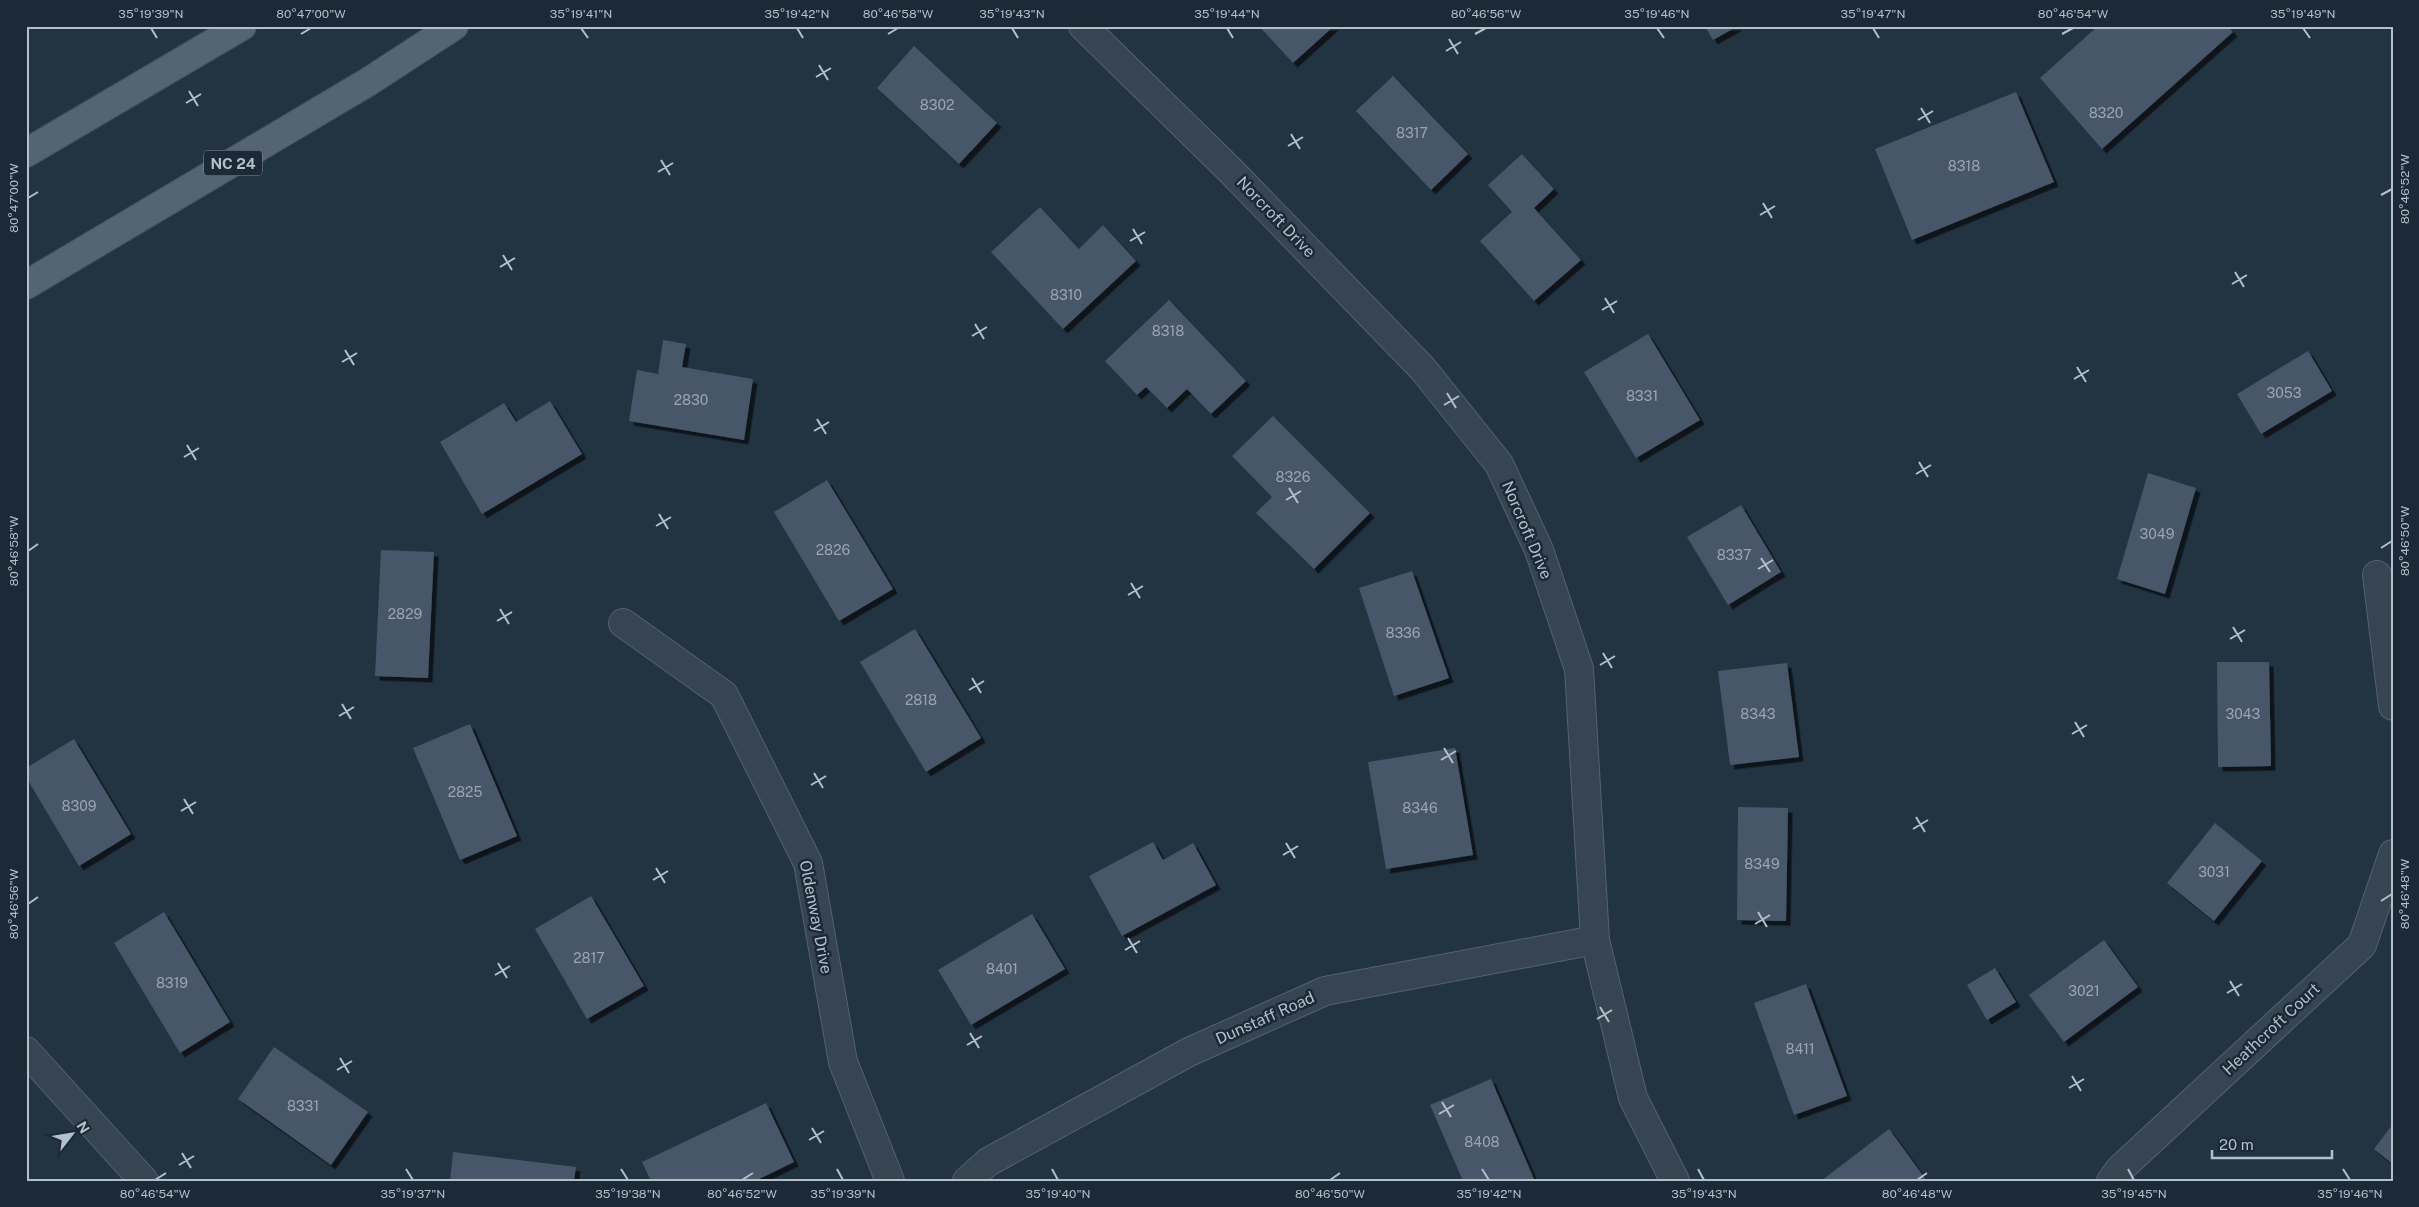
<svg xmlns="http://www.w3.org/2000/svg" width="2419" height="1207" font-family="'Public Sans',sans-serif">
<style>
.building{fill:#465769;filter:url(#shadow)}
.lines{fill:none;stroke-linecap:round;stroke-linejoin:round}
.minor-casing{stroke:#55626f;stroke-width:30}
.major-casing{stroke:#44505e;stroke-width:30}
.minor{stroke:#374452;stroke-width:28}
.major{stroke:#556472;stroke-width:28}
.ticks{fill:none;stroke:#b4bfcc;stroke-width:2}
.labels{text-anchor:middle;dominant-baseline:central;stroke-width:5;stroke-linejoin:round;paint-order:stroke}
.number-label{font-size:14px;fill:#98a5b3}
.shield{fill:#1c2937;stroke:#86929f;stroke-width:1}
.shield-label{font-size:15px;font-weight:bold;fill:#b4bfcc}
.street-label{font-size:16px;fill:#b4bfcc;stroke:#1c2937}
.neatline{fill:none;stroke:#b4bfcc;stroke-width:2}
.ticks-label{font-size:12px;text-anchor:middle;fill:#b4bfcc}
</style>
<defs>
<filter id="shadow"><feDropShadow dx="4.5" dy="4.5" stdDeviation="0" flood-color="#0009"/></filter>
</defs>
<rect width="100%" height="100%" fill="#223342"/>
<!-- building -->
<g class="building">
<polygon points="1259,26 1334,26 1293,63"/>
<polygon points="1705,26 1738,26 1713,40"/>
<polygon points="2098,26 2228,26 2233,32 2102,149 2040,78"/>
<polygon points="914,46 997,123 959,164 877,88"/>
<polygon points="1393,76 1468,154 1431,190 1356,111"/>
<polygon points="2016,92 2054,182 1912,240 1875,149"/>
<polygon points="1522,154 1554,189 1534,208 1581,260 1534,301 1480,241 1512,212 1488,185"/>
<polygon points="1040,207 1079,249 1103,225 1136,261 1063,329 991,252"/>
<polygon points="1169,300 1246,381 1211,414 1187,389 1167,408 1146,387 1137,395 1105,361"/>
<polygon points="1648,334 1700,420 1636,458 1584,372"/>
<polygon points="663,340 686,344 682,367 753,379 744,440 629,421 637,370 658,374"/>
<polygon points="2308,351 2332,391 2261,434 2237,394"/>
<polygon points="550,401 582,454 482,514 440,442 504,403 516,422"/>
<polygon points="1273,416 1370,513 1314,569 1256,513 1272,497 1232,456"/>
<polygon points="2148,473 2196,488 2165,594 2117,579"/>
<polygon points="827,480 893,589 839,621 774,512"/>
<polygon points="1741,505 1781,572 1728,605 1687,537"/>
<polygon points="381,550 434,552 428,678 375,676"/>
<polygon points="1412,571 1449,678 1394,696 1359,588"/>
<polygon points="915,629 981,738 926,772 860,662"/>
<polygon points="2217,662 2269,662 2271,766 2218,767"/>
<polygon points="1787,663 1799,757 1730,765 1718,671"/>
<polygon points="470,724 517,836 460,860 413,748"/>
<polygon points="74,739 131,834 79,866 26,777 26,768"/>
<polygon points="1455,748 1473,855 1386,869 1368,762"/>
<polygon points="1738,807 1788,808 1786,921 1737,920"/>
<polygon points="2215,823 2262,861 2214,921 2167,883"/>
<polygon points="1153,842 1163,860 1193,843 1216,885 1122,936 1089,876"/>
<polygon points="591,896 644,986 587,1019 535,929"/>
<polygon points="164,912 230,1022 180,1053 114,943"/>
<polygon points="1032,914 1065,969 971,1025 938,970"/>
<polygon points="2104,940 2138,987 2064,1042 2029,995"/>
<polygon points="1995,968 2016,1002 1987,1020 1967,985"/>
<polygon points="1806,984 1847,1096 1794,1115 1754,1003"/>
<polygon points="274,1047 368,1112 331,1165 238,1099"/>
<polygon points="1491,1079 1534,1179 1529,1181 1463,1181 1430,1105"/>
<polygon points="766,1103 794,1162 755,1181 651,1181 642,1162"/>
<polygon points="2393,1124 2393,1164 2374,1149"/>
<polygon points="1889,1129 1927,1181 1821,1181"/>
<polygon points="453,1152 576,1167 574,1181 450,1181"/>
</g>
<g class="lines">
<!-- minor casing -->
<g class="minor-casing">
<g id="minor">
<polyline points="1083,26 1231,171 1423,369 1499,464 1539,550 1579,669 1595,940 1633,1098 1675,1181"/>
<polyline points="2377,575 2393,706"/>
<polyline points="623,623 724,695 808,863 843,1062 890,1181"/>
<polyline points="26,1051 144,1181"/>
<polyline points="967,1181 988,1162 1189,1052 1325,991 1595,940"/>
<polyline points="2111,1181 2120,1169 2362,945 2393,854"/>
</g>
</g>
<!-- major casing -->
<g class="major-casing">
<g id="major">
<polyline points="26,153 242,26"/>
<polyline points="26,285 368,82 454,26"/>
</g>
</g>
<!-- minor -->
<use href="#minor" class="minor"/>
<!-- major -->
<use href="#major" class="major"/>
</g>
<!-- ticks -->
<path class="ticks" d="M151 28 157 38M581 28 588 38M797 28 803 38M1012 28 1018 38M1227 28 1233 38M1657 28 1664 38M1873 28 1879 38M2303 28 2310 38M301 34 311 28M888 34 898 28M1475 34 1486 28M2062 34 2073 28M1449 39 1458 54M1446 51 1461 42M819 65 828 80M816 77 831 68M189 91 198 106M186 103 201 94M1921 108 1930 123M1918 120 1933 111M1291 134 1300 149M1288 146 1303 137M661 160 670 175M658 172 673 163M2381 195 2392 189M28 198 38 192M1763 203 1772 218M1760 215 1775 206M1133 229 1142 244M1130 241 1145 232M503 255 512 270M500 267 515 258M2235 272 2244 287M2232 284 2247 275M1605 298 1614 313M1602 310 1617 301M975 324 984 339M972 336 987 327M345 350 354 365M342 362 357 353M2077 367 2086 382M2074 379 2089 370M1447 393 1456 408M1444 405 1459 396M817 419 826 434M814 431 829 422M187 445 196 460M184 457 199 448M1919 462 1928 477M1916 474 1931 465M1289 488 1298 503M1286 500 1301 491M659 514 668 529M656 526 671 517M2381 548 2392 541M28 551 38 544M1761 558 1770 572M1758 569 1773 560M1131 583 1140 598M1128 595 1143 586M500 609 509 624M497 621 512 612M2233 627 2242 642M2230 639 2245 630M1603 653 1612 668M1600 665 1615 656M972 678 981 693M969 690 984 681M342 704 351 719M339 716 354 707M2075 722 2084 737M2072 734 2087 725M1444 748 1453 763M1441 760 1456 751M814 773 823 788M811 785 826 776M184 799 193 814M181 811 196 802M1916 817 1925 832M1913 829 1928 820M1286 843 1295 858M1283 855 1298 846M656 868 665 883M653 880 668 871M2381 901 2392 894M28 904 38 897M1758 912 1767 927M1755 924 1770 915M1128 938 1137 953M1125 950 1140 941M498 963 507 978M495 975 510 966M2230 981 2239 996M2227 993 2242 984M1600 1007 1609 1022M1597 1019 1612 1010M970 1033 979 1048M967 1045 982 1036M340 1058 349 1073M337 1070 352 1061M2072 1076 2081 1091M2069 1088 2084 1079M1442 1102 1451 1117M1439 1114 1454 1105M812 1128 821 1143M809 1140 824 1131M182 1153 191 1168M179 1165 194 1156M406 1169 413 1180M621 1169 628 1180M837 1169 843 1180M1052 1169 1058 1180M1482 1169 1489 1180M1698 1169 1704 1180M2128 1169 2134 1180M2343 1169 2350 1180M155 1180 166 1173M742 1180 753 1173M1330 1180 1340 1173M1917 1180 1927 1173"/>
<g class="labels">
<!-- number labels -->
<g class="number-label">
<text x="937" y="105">8302</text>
<text x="2106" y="113">8320</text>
<text x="1412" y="133">8317</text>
<text x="1964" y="166">8318</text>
<text x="1066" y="295">8310</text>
<text x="1168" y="331">8318</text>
<text x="2284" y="393">3053</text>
<text x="1642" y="396">8331</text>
<text x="691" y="400">2830</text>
<text x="1293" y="477">8326</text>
<text x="2157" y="534">3049</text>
<text x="833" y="550">2826</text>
<text x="1734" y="555">8337</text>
<text x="405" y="614">2829</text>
<text x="1403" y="633">8336</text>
<text x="921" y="700">2818</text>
<text x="1758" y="714">8343</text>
<text x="2243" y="714">3043</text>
<text x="465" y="792">2825</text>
<text x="79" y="806">8309</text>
<text x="1420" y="808">8346</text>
<text x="1762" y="864">8349</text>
<text x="2214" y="872">3031</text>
<text x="589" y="958">2817</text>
<text x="1002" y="969">8401</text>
<text x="172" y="983">8319</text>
<text x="2084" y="991">3021</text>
<text x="1800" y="1049">8411</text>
<text x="303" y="1106">8331</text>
<text x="1482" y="1142">8408</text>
</g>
<!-- shield labels -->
<rect class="shield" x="204" y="150.5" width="58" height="25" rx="4"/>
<g class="shield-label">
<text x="233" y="163">NC 24</text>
</g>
<!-- street labels -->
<g class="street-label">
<text transform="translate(1276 217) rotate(46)">Norcroft Drive</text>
<text transform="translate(1527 530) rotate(67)">Norcroft Drive</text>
<text transform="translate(816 917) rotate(79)">Oldenway Drive</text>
<text transform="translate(1265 1018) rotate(-24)">Dunstaff Road</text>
<text transform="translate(2271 1029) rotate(-43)">Heathcroft Court</text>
</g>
</g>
<!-- border -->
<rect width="2419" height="1207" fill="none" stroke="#1c2937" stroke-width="55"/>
<!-- north arrow -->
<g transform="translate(72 1134) rotate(59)" stroke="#1c2937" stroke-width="4" paint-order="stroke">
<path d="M0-4L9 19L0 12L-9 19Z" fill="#b4bfcc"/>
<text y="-8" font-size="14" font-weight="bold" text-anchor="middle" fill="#b4bfcc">N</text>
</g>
<!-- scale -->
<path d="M2212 1150v8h120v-8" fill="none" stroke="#b4bfcc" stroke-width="2.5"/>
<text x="2219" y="1150" font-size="15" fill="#b4bfcc" stroke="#1c2937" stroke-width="4" paint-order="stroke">20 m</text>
<rect x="28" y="28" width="2364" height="1152" class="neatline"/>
<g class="ticks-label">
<text x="151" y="18">35°19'39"N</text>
<text x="311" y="18">80°47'00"W</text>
<text x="581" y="18">35°19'41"N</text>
<text x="797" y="18">35°19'42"N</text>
<text x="898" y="18">80°46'58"W</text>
<text x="1012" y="18">35°19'43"N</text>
<text x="1227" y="18">35°19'44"N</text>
<text x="1486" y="18">80°46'56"W</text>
<text x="1657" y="18">35°19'46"N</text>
<text x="1873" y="18">35°19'47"N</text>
<text x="2073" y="18">80°46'54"W</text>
<text x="2303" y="18">35°19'49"N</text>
<text transform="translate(2405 189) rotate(-90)" y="4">80°46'52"W</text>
<text transform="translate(14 198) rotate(-90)" y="4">80°47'00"W</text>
<text transform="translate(2405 541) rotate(-90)" y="4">80°46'50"W</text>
<text transform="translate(14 551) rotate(-90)" y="4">80°46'58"W</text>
<text transform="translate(2405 894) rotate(-90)" y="4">80°46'48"W</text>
<text transform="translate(14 904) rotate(-90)" y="4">80°46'56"W</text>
<text x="155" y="1198">80°46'54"W</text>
<text x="413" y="1198">35°19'37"N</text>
<text x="628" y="1198">35°19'38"N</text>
<text x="742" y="1198">80°46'52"W</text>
<text x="843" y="1198">35°19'39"N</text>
<text x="1058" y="1198">35°19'40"N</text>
<text x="1330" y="1198">80°46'50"W</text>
<text x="1489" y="1198">35°19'42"N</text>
<text x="1704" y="1198">35°19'43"N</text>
<text x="1917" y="1198">80°46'48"W</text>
<text x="2134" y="1198">35°19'45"N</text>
<text x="2350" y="1198">35°19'46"N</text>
</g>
</svg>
